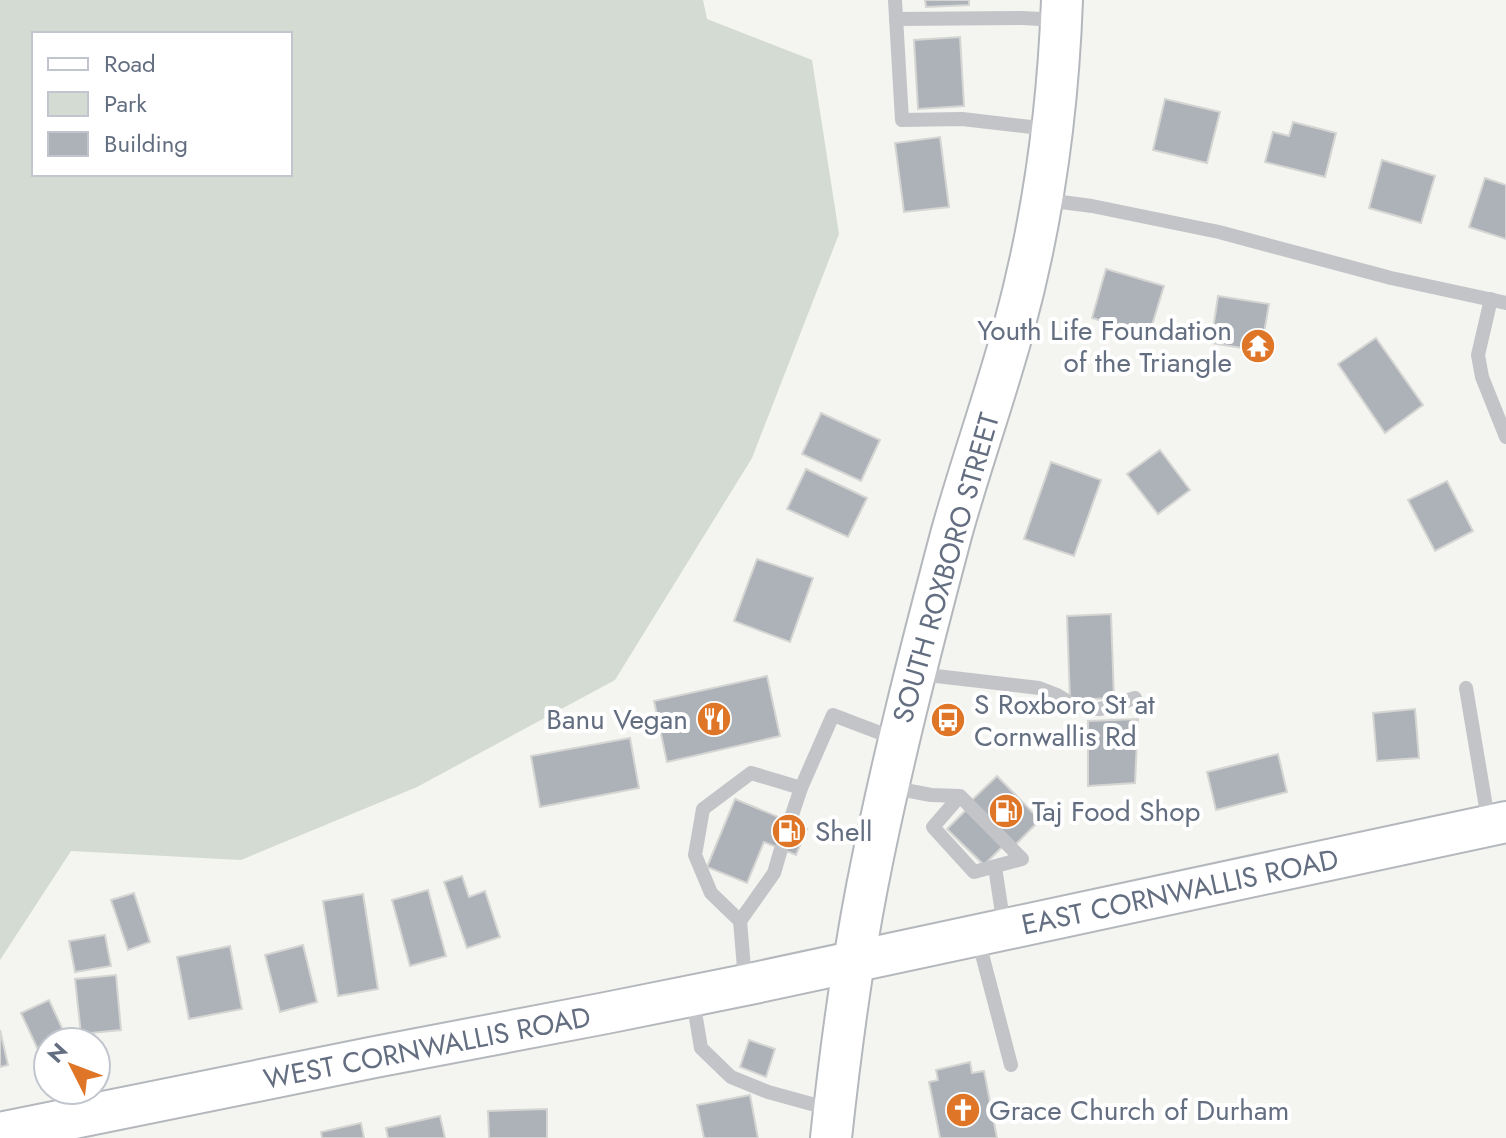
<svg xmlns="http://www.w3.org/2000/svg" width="1506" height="1138" font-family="Jost,sans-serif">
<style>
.green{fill:#d3dbd2;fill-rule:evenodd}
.building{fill:#adb2b8;stroke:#d5d5d3;stroke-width:2}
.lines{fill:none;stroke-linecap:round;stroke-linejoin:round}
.secondary-casing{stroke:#b4b7bc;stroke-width:44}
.lane{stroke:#c2c4c8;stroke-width:14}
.secondary{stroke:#fff;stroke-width:40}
.labels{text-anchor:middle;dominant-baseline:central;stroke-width:8;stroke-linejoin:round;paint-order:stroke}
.poi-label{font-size:28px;fill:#646e81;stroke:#fff;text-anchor:start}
.street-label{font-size:28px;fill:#646e81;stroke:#fff}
</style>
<rect width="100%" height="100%" fill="#f4f4f0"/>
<!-- green -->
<path class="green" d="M0 0H703L707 19 812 60 839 234 752 458 615 680 417 787 241 860 71 851 0 960ZM34 34H290V174H34Z"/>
<!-- building -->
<g class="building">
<polygon points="925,0 969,0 969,5 926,7"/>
<polygon points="960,37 964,106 918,109 914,40"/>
<polygon points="1165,99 1220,112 1207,163 1153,150"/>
<polygon points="1293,122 1336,133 1325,177 1265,162 1273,132 1289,136"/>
<polygon points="940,137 949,207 904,212 895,143"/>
<polygon points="1382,160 1435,176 1421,223 1369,208"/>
<polygon points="1485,178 1506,185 1506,239 1469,227"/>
<polygon points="1106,269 1164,286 1149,335 1092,318"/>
<polygon points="1218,296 1269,304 1261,351 1211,343"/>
<polygon points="1376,338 1423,405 1385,433 1338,364"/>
<polygon points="821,413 880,440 861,481 802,454"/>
<polygon points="1160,450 1190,490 1158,514 1127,474"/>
<polygon points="1051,462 1101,480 1074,556 1024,539"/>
<polygon points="806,469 867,498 848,537 787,509"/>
<polygon points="1447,481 1473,531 1435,551 1408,500"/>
<polygon points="757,559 813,578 790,642 734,621"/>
<polygon points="1111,614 1114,698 1070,700 1067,616"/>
<polygon points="767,676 780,736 667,762 654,701"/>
<polygon points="1415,709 1419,758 1377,761 1373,713"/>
<polygon points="1138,719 1135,783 1088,786 1088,721"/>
<polygon points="630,738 639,788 540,807 531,756"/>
<polygon points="1278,754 1287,792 1216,810 1207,772"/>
<polygon points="997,776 1040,820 1015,845 971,801"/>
<polygon points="735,799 807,829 796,855 764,842 747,883 707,867"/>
<polygon points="967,809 1004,845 984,865 947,829"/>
<polygon points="462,876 469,897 485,891 500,937 467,948 444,882"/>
<polygon points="428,890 446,956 410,966 392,900"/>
<polygon points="134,893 150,942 128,950 111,900"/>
<polygon points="363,894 378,989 338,996 323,901"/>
<polygon points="105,935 111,966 75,972 69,941"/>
<polygon points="303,945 317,1002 280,1012 265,955"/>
<polygon points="230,946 242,1009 189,1019 177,957"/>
<polygon points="116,975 121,1030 81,1034 75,979"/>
<polygon points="49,1000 68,1041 48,1042 48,1051 40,1054 21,1013"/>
<polygon points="0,1030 8,1065 0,1067"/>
<polygon points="749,1040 775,1049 766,1077 740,1067"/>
<polygon points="970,1062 972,1073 984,1071 997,1138 940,1138 929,1082 938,1080 936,1070"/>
<polygon points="750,1095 758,1138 704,1138 697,1105"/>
<polygon points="547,1109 547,1138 489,1138 488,1111"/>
<polygon points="440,1116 445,1138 388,1138 386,1128"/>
<polygon points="361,1123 364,1138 322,1138 321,1132"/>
</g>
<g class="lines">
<!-- secondary casing -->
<g class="secondary-casing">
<g id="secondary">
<polyline points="0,1133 375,1057 606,1013 745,985 1506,822"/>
<path d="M831 1138C840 1054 851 970 867 887 890 769 920 652 951 535 970 466 995 397 1014 327 1043 221 1058 110 1062 0"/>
</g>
</g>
<!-- lane -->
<g class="lane">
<polyline points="895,0 902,120 962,119 1049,129"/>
<polyline points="896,19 1022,18 1060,20"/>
<polyline points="1046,200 1092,206 1219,232 1391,278 1506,303"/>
<polyline points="1491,299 1478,355 1482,377 1506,437"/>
<polyline points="919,674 1039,688 1057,695 1078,708 1100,709 1135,698"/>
<polyline points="1466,688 1489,825"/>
<polyline points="889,787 931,795 960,796 1022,859 974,872 933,827 960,796"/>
<polyline points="790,821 801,788"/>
<polyline points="995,867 1004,926"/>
<polyline points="740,921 774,873 781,849"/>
<polyline points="978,939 1011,1065"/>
<polyline points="745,980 740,921 711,893 695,855 703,809 751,773 801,788 833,715 896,739"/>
<polyline points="693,1000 701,1048 731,1077 768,1092 830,1109"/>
</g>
<!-- secondary -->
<use href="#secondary" class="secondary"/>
</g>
<!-- icons -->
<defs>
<g id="temple-disc" transform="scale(1.8)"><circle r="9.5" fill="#df7526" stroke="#fff"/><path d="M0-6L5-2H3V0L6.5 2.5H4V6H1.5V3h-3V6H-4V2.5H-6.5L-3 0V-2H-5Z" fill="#fff"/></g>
<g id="restaurant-disc" transform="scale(1.8)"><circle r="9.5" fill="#df7526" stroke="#fff"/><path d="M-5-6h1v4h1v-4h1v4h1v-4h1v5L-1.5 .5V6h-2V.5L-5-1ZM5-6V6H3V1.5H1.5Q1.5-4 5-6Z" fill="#fff"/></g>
<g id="bus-disc" transform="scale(1.8)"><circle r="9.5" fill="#df7526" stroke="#fff"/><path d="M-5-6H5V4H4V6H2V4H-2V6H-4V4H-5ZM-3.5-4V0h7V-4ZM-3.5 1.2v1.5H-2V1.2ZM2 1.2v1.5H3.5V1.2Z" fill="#fff"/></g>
<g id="fuel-disc" transform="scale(1.8)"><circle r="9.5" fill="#df7526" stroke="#fff"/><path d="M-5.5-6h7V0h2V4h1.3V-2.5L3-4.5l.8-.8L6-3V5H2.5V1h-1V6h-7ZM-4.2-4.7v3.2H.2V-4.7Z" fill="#fff"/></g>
<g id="church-disc" transform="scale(1.8)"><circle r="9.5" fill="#df7526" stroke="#fff"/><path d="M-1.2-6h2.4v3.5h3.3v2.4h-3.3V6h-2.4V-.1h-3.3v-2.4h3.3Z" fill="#fff"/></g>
</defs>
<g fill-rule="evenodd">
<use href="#temple-disc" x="1258" y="346"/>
<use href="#restaurant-disc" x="714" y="719"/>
<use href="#bus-disc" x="948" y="720"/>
<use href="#fuel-disc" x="1006" y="811"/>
<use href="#fuel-disc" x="789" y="831"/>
<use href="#church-disc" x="963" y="1110"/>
</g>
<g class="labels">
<!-- poi labels -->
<g class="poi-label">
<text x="1232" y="330" text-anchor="end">Youth Life Foundation<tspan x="1232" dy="32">of the Triangle</tspan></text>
<text x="974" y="704">S Roxboro St at<tspan x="974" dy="32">Cornwallis Rd</tspan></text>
<text x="688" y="719" text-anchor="end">Banu Vegan</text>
<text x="1032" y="811">Taj Food Shop</text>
<text x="815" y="831">Shell</text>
<text x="989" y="1110">Grace Church of Durham</text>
</g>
<!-- street labels -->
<g class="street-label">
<text transform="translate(946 568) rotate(-74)">SOUTH ROXBORO STREET</text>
<text transform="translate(1180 892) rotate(-12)">EAST CORNWALLIS ROAD</text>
<text transform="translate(427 1048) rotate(-11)">WEST CORNWALLIS ROAD</text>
</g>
</g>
<!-- legend -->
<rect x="32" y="32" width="260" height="144" fill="#ffffff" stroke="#c1c5cd" stroke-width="2"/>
<rect x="48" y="58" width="40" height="12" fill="#ffffff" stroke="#c1c5cd" stroke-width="2"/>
<text x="104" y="72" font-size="24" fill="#646e81">Road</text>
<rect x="48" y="92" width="40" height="24" fill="#d3dbd2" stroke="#c1c5cd" stroke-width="2"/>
<text x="104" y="112" font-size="24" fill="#646e81">Park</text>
<rect x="48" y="132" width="40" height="24" fill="#adb2b8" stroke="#c1c5cd" stroke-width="2"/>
<text x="104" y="152" font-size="24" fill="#646e81">Building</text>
<!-- north arrow -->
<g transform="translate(72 1066) rotate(312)"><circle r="38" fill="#ffffff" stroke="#c1c5cd" stroke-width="2"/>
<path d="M0-6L14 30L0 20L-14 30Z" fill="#df7526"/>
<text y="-12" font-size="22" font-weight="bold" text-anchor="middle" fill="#646e81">N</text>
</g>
</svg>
